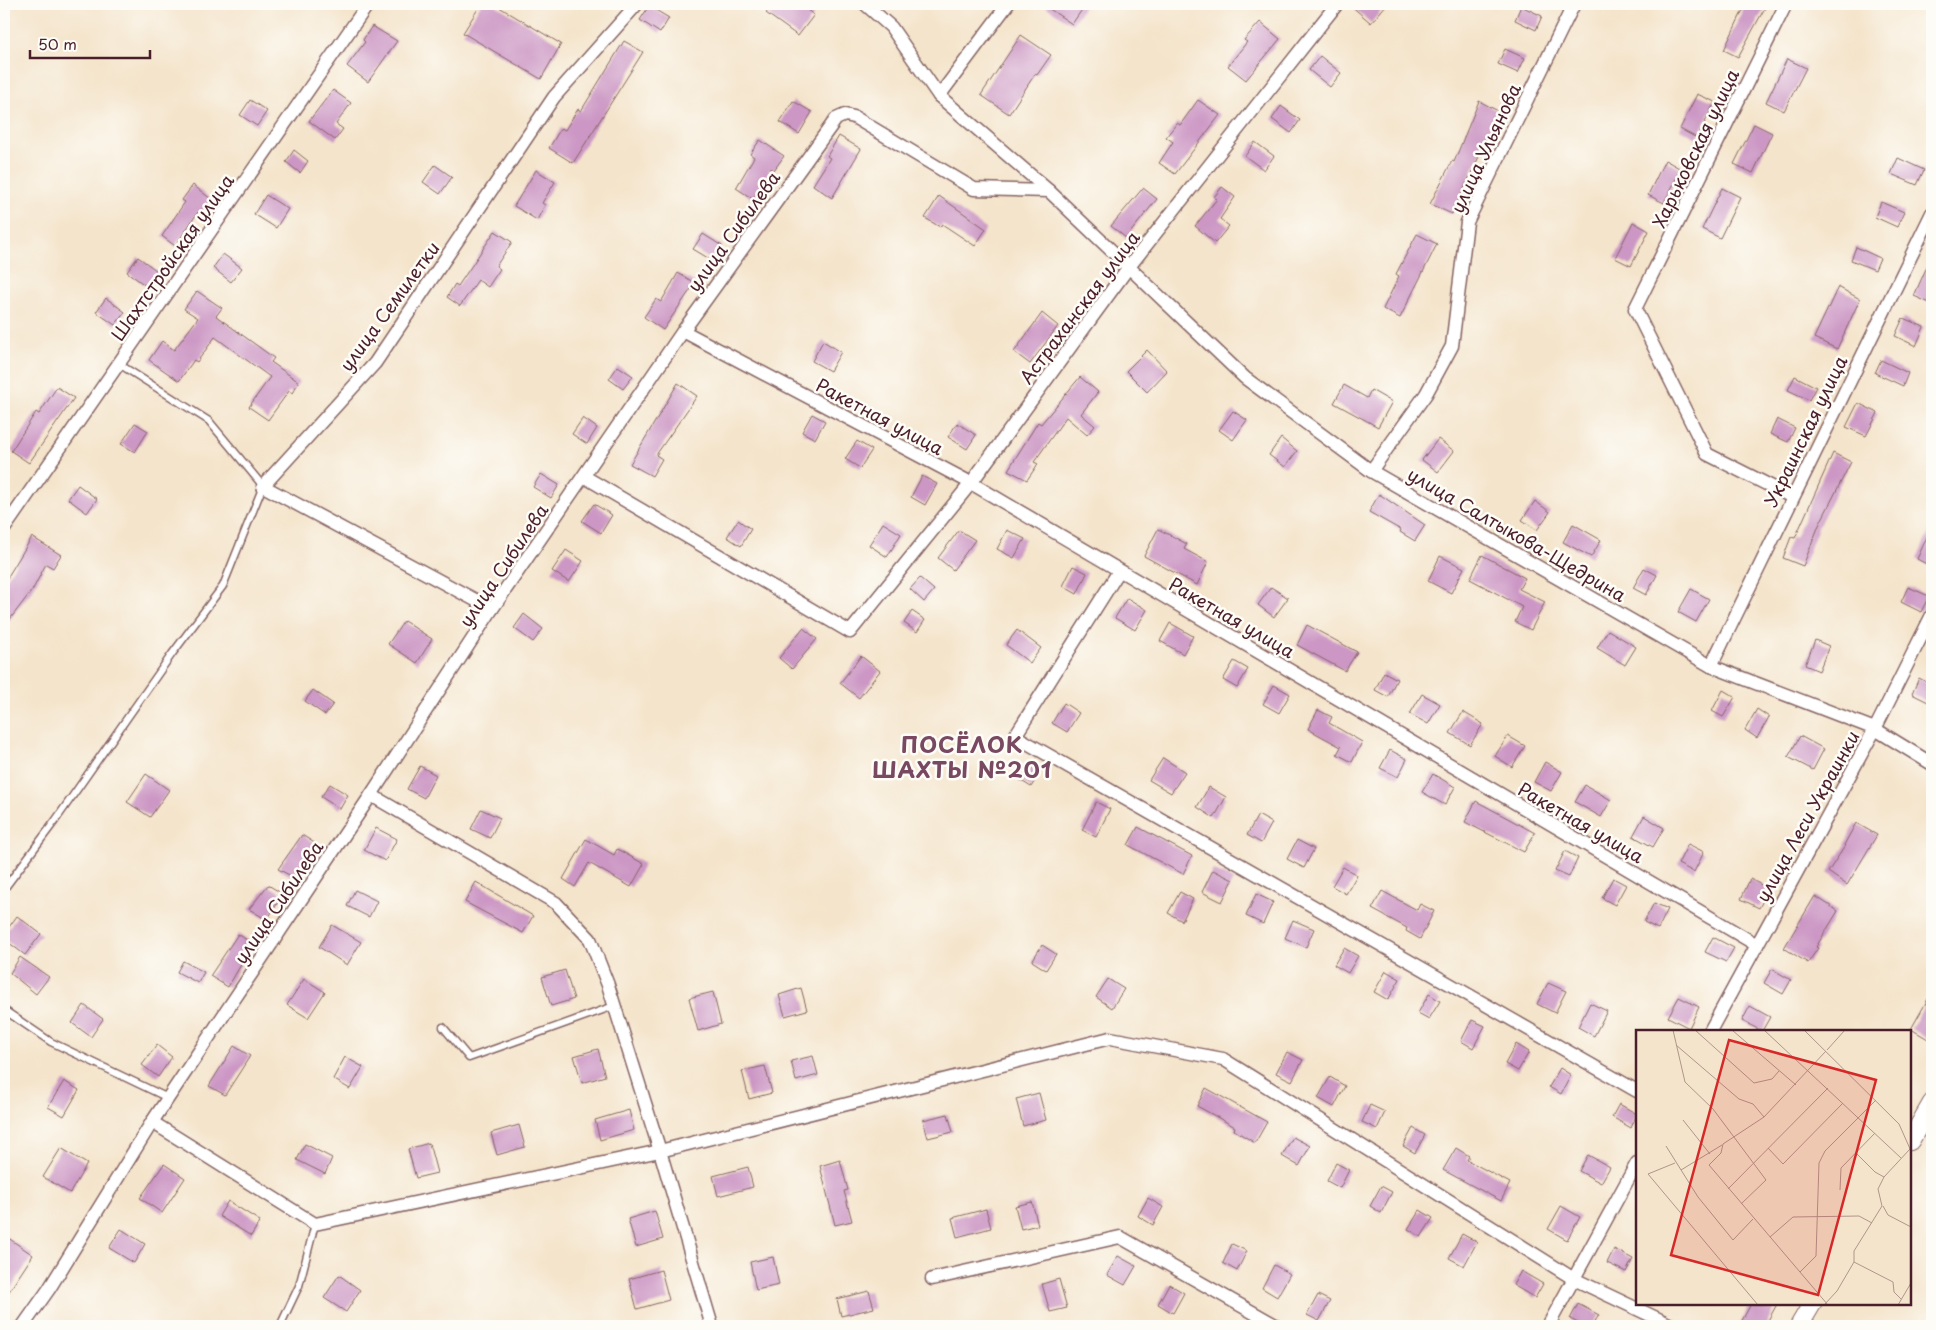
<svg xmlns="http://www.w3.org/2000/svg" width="1936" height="1330" font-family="'Playpen Sans',sans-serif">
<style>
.building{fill:#cc97c5}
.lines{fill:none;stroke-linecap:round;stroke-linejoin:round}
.service-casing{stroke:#866463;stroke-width:9}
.minor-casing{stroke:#866463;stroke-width:15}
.secondary-casing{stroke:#866463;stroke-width:20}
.service{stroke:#fff;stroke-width:6}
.minor{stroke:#fff;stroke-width:12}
.secondary{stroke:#fff;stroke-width:18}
.labels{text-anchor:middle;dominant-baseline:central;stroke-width:5;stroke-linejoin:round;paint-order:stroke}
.street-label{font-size:18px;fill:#4a1f2b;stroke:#fdfcf7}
.district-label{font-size:22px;font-weight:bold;letter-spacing:1px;fill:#784961;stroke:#fdfcf7}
.inset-road{fill:none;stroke:#b0958b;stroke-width:1}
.view{fill:#d62828;fill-opacity:0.15;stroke:#d62828;stroke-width:2.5}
.inset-edge{fill:none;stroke:#4a1f2b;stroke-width:2.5}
</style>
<rect width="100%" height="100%" fill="#fdfcf7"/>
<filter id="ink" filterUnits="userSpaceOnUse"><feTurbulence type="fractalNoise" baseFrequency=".02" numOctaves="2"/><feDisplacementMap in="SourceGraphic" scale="10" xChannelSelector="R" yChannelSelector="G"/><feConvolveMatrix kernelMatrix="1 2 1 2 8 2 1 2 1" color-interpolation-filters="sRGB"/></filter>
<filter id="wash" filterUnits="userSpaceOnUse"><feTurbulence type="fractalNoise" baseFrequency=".0096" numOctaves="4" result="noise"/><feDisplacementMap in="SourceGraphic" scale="20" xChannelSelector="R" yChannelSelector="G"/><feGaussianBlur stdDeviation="1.12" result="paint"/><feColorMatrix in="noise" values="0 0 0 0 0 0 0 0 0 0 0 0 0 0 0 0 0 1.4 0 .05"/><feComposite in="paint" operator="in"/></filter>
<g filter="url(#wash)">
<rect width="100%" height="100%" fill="#f4e4cb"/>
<g id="blocks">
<!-- building -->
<g class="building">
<polygon points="481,4 494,4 561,44 541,79 463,33"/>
<polygon points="772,4 799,4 814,15 798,36 766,13"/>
<polygon points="1042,4 1086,4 1072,24"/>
<polygon points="1349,4 1387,4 1371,23"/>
<polygon points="1729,4 1767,4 1738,57 1724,50 1743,10"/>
<polygon points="649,6 669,18 660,33 640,20"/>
<polygon points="1521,6 1542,16 1536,30 1515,20"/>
<polygon points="1260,22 1280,39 1246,80 1228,66 1247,42 1244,40"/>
<polygon points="372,26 397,41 368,82 347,66 365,42 363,40"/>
<polygon points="1021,35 1051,55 1037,75 1035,74 1009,114 981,95"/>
<polygon points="624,41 643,52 573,163 549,148 561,128 565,130 578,109 581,111"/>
<polygon points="1505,49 1525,58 1518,73 1498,64"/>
<polygon points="1320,56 1341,73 1330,87 1309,70"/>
<polygon points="1787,59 1806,68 1784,111 1766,102"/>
<polygon points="333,90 351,103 336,124 343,129 335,140 309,121"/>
<polygon points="1697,94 1715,102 1697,138 1680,129"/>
<polygon points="250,100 267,111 257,126 240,115"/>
<polygon points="1198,100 1220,115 1175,174 1159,163 1173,142 1166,137 1177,123 1180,125"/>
<polygon points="793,101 812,112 799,134 780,122"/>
<polygon points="1479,101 1500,112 1452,214 1430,204 1452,161 1454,162"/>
<polygon points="1281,106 1300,120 1291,133 1272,119"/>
<polygon points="1754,124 1772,133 1753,173 1734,164"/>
<polygon points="839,136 861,149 832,198 813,185 830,158 827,156"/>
<polygon points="760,140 784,156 774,170 771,168 753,199 736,188 754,157 750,154"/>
<polygon points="1255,142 1274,156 1264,170 1245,156"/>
<polygon points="294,150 308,161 300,173 286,162"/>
<polygon points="1898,158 1924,170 1917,185 1891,174"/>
<polygon points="1665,160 1681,169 1664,203 1648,195"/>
<polygon points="435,165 452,177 440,194 423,182"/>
<polygon points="536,170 555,182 542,203 545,205 537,220 514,206"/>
<polygon points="193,185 211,199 200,214 198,212 175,246 162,236 185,202 182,200"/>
<polygon points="1222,187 1235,197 1220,219 1229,226 1215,243 1195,226 1217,199 1214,197"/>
<polygon points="1143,188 1157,199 1126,238 1111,226"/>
<polygon points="1722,188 1740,197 1720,238 1702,229"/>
<polygon points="266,195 288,209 276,228 254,214"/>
<polygon points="939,196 986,229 975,246 942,224 940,227 925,218"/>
<polygon points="1881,202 1904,212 1897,227 1875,217"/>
<polygon points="1633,222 1649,231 1631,266 1615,258"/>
<polygon points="495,231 512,242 496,266 500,269 488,287 478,280 460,306 447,297 455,284 458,286"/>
<polygon points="703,234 722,246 713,261 693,249"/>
<polygon points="1417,234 1437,244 1400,318 1383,309 1399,276 1396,274"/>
<polygon points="1856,247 1880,258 1875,270 1851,260"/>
<polygon points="223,254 242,268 231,282 213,268"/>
<polygon points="1932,255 1932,304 1914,296"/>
<polygon points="138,257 160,273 149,288 127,272"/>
<polygon points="678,273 695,283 663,330 644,317 656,299 661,302"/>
<polygon points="1838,287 1860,299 1837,349 1814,338"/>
<polygon points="197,291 222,308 216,316 274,358 271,362 299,382 292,393 289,391 268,420 249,407 270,377 215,337 197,362 194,360 179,381 149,360 162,341 174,350 198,318 184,309"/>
<polygon points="106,298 125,312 115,325 96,312"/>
<polygon points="1042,313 1058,326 1030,364 1014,352"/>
<polygon points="1903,318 1924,327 1916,346 1895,336"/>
<polygon points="823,341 841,352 830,371 812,361"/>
<polygon points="1147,350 1167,371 1147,392 1126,371"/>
<polygon points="1881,360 1908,373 1903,386 1875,373"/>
<polygon points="618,366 633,376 623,389 609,379"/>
<polygon points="1795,376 1816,387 1809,400 1788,390"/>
<polygon points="1080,377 1098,392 1081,414 1095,426 1087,435 1066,417 1034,462 1038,464 1027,480 1008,470 1038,422 1041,424"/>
<polygon points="678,383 697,396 656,455 662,459 652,476 630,464"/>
<polygon points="1344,385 1367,398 1371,390 1392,402 1378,427 1334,403"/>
<polygon points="57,387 74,398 29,463 11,451 36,412 39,414"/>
<polygon points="1858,403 1878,413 1866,436 1846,427"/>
<polygon points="1233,411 1247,420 1233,440 1219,430"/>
<polygon points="812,414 825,421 815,439 802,432"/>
<polygon points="583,418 597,428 587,444 572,434"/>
<polygon points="1777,419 1795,428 1788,442 1770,434"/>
<polygon points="135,423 148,431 135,452 121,444"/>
<polygon points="957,423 976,435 967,449 948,437"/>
<polygon points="1281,438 1297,451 1285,467 1269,455"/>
<polygon points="1438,439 1454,451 1438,472 1422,460"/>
<polygon points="857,441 872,450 860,468 845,459"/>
<polygon points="1833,453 1851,462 1819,525 1803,566 1783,558 1791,537 1795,538"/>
<polygon points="541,474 559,485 551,498 533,487"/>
<polygon points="922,476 937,484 925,505 911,497"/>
<polygon points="78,485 97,499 87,513 68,499"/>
<polygon points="1379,494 1425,525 1415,541 1400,532 1401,530 1369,512"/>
<polygon points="1535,501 1550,512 1537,530 1522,520"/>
<polygon points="594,504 612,515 601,533 582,521"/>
<polygon points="738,520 751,529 741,546 727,537"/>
<polygon points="883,523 901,534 887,557 869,545"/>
<polygon points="1573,524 1601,540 1591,557 1563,542"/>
<polygon points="1932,526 1932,567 1917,559"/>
<polygon points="1158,529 1187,544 1184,549 1208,562 1197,585 1144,556"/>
<polygon points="959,530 975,540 953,570 938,558"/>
<polygon points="1007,530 1025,539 1014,558 997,549"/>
<polygon points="32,537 61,555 53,568 46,564 33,589 4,627 4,583"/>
<polygon points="566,550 583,561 569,582 552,571"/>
<polygon points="1482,555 1525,578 1519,589 1545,602 1531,630 1515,622 1522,607 1470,579"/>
<polygon points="1440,556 1464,568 1451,593 1428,581"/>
<polygon points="1073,566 1087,573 1077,594 1063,586"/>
<polygon points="1644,568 1657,575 1646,595 1633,588"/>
<polygon points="920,578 934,590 924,602 910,589"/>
<polygon points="1271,587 1288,598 1274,617 1258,605"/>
<polygon points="1908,587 1929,596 1921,612 1901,602"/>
<polygon points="1691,589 1709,599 1696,622 1678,612"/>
<polygon points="1127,598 1147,610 1135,630 1115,618"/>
<polygon points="912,611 925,620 917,632 904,623"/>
<polygon points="524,614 543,629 533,642 514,628"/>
<polygon points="404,621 432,639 417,663 388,644"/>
<polygon points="1170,623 1193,636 1183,654 1160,641"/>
<polygon points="1307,625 1357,652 1345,671 1297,645"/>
<polygon points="803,628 817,639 792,669 779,658"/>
<polygon points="1017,630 1041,648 1030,663 1006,645"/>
<polygon points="1608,630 1636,647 1625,665 1597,648"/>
<polygon points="1815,640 1829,646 1819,671 1805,665"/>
<polygon points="861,656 880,671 859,698 840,683"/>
<polygon points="1234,661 1248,669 1237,688 1223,680"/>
<polygon points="1384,672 1397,679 1388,697 1375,690"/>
<polygon points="1919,678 1932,685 1932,704 1912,694"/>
<polygon points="1274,685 1290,694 1279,713 1263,704"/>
<polygon points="313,690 333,704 325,715 305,701"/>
<polygon points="1723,690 1735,697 1723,717 1712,711"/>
<polygon points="1422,694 1440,704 1428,724 1410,714"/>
<polygon points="1064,703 1079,713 1067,732 1052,723"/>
<polygon points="1757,709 1769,717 1757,738 1745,730"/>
<polygon points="1318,710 1332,717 1329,723 1362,742 1352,762 1337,754 1341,747 1308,729"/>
<polygon points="1463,712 1483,724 1470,745 1450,733"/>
<polygon points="1508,736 1525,746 1512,767 1495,756"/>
<polygon points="1800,736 1824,749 1813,770 1788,757"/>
<polygon points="1390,750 1407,759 1398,777 1380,768"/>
<polygon points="1163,758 1185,772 1171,793 1149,780"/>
<polygon points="1545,762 1562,772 1551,791 1534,782"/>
<polygon points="1030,764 1041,771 1031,787 1020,780"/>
<polygon points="420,766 436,775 424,798 407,789"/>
<polygon points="146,774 169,790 150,817 127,802"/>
<polygon points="1433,774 1455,787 1445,805 1422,792"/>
<polygon points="330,784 348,795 340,809 321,797"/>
<polygon points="1585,785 1611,800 1601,817 1575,802"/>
<polygon points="1209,787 1226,797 1214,818 1197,807"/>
<polygon points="1476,801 1535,833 1524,852 1465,822"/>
<polygon points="1096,802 1110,809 1096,837 1082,830"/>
<polygon points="481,809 500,818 490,838 471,829"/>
<polygon points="1258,815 1272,823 1261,843 1247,835"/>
<polygon points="1644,816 1664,828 1653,847 1633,836"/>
<polygon points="1856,823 1877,835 1847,885 1828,872 1845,846 1844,845"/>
<polygon points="1138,827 1192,856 1183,874 1128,845"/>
<polygon points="376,828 397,839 385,861 364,850"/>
<polygon points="302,835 316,844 293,877 278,869"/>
<polygon points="586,839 614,855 617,849 644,864 631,887 589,863 575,887 563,879"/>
<polygon points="1297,840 1314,849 1304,868 1287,859"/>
<polygon points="1688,844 1704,852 1694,872 1678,864"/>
<polygon points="1565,851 1578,858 1569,877 1555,871"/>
<polygon points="1343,867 1357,875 1346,894 1332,886"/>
<polygon points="1213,870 1233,880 1222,902 1202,892"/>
<polygon points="1613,878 1626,885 1615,905 1602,898"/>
<polygon points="1750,879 1769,889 1759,908 1741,899"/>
<polygon points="476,882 533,916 523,933 465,902"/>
<polygon points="268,885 283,894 267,920 249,909"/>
<polygon points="355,890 377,901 369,917 347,906"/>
<polygon points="1382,891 1417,910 1420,904 1434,911 1420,939 1406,931 1407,928 1372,909"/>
<polygon points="1180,892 1193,899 1182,921 1168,913"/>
<polygon points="1256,894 1273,902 1263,924 1246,916"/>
<polygon points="1815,896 1838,911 1816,947 1818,948 1808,963 1784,948"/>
<polygon points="1654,903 1668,909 1658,929 1644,922"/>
<polygon points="17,916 41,934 25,955 4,939 4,934"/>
<polygon points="1293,920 1314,929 1306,947 1285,938"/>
<polygon points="332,925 361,942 347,965 319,947"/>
<polygon points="238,934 253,944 228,987 210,976"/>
<polygon points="1713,937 1734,948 1726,962 1705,952"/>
<polygon points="1042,945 1056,954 1046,970 1032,961"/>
<polygon points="1344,948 1358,956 1348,973 1334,965"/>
<polygon points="20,957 49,977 36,994 10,973"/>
<polygon points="183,961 204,972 198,983 177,972"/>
<polygon points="1772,969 1791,980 1783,994 1764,983"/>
<polygon points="565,970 574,999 551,1006 542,977"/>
<polygon points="1386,971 1400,979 1388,1000 1374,992"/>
<polygon points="304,979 325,992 308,1018 287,1005"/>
<polygon points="1108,979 1124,989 1112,1008 1096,997"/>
<polygon points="1548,983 1566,991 1555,1013 1537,1004"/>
<polygon points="801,988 807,1010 785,1016 779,995"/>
<polygon points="713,992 721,1024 698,1031 689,998"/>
<polygon points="1932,992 1932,1032 1928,1039 1911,1029"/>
<polygon points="1429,994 1440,1001 1429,1019 1418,1013"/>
<polygon points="1679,997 1699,1007 1689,1028 1668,1017"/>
<polygon points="1590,1003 1607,1011 1594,1036 1578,1027"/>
<polygon points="84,1005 103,1019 91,1037 72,1023"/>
<polygon points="1750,1006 1770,1017 1762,1031 1742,1021"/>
<polygon points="1472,1020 1485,1026 1473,1048 1461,1041"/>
<polygon points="1516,1044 1529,1052 1518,1071 1505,1064"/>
<polygon points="157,1045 172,1057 158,1077 142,1065"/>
<polygon points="234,1046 250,1056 225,1095 209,1086"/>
<polygon points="598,1049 605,1076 582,1083 574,1056"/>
<polygon points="1287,1052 1303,1060 1292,1081 1276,1073"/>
<polygon points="813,1056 818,1075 796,1081 791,1061"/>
<polygon points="345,1057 363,1067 350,1089 333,1079"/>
<polygon points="765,1066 772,1093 749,1099 742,1071"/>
<polygon points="1560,1068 1571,1075 1561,1094 1549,1087"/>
<polygon points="1330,1077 1345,1086 1334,1107 1318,1098"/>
<polygon points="64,1081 79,1090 64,1116 48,1107"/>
<polygon points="1206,1088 1267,1122 1255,1143 1234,1130 1235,1127 1197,1106"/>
<polygon points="1039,1093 1046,1120 1023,1126 1016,1099"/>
<polygon points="1619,1104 1637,1114 1631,1128 1612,1117"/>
<polygon points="1370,1105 1385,1112 1377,1129 1362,1122"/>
<polygon points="629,1110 634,1130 600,1140 595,1120"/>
<polygon points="948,1114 953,1132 928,1138 923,1120"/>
<polygon points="519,1125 525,1147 497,1155 491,1133"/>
<polygon points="1413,1128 1425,1135 1415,1153 1403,1146"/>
<polygon points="1293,1137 1310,1146 1299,1166 1282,1156"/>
<polygon points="429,1143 437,1173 416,1178 408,1149"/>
<polygon points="305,1144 332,1158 325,1174 297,1160"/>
<polygon points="61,1148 87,1164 70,1193 43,1177"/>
<polygon points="1456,1148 1469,1156 1467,1160 1510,1183 1501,1201 1443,1170"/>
<polygon points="1588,1155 1610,1167 1601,1183 1579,1171"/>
<polygon points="840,1160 848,1190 844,1191 852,1221 835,1225 820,1166"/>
<polygon points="1336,1163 1349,1170 1340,1188 1327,1181"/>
<polygon points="164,1164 185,1178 162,1213 140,1198"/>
<polygon points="748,1167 753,1187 718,1196 713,1176"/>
<polygon points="1381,1186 1392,1192 1381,1213 1370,1206"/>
<polygon points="1148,1198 1163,1207 1153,1225 1138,1216"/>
<polygon points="228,1201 260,1221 251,1236 219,1216"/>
<polygon points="1032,1202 1038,1225 1021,1229 1015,1206"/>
<polygon points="1561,1206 1580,1217 1567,1240 1548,1229"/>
<polygon points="986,1209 991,1228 957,1237 952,1218"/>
<polygon points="1420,1210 1433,1218 1421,1237 1408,1229"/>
<polygon points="655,1211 663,1239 636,1247 628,1219"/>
<polygon points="121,1229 145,1244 134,1263 109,1248"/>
<polygon points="1462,1234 1477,1242 1464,1266 1449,1258"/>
<polygon points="4,1235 33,1255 4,1299"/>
<polygon points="1232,1244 1247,1251 1237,1271 1223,1263"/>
<polygon points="1614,1249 1633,1259 1626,1272 1607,1263"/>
<polygon points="1118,1256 1136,1266 1125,1285 1107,1275"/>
<polygon points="773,1257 779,1285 756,1290 750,1262"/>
<polygon points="1274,1265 1290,1274 1277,1297 1262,1288"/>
<polygon points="661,1270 669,1300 637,1309 629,1279"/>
<polygon points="1521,1271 1543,1284 1535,1298 1513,1285"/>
<polygon points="339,1275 360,1290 346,1312 324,1298"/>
<polygon points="1059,1279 1067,1308 1050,1312 1042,1284"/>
<polygon points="1169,1284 1184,1293 1173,1313 1158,1304"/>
<polygon points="869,1291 874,1308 841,1316 837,1299"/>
<polygon points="1318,1295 1330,1301 1319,1321 1307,1315"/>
<polygon points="1578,1304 1599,1315 1592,1326 1584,1326 1570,1319"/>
<polygon points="1751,1304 1777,1304 1765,1326 1739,1326"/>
</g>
</g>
</g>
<g filter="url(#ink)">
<use href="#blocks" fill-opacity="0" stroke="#866463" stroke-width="1"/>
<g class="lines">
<!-- service casing -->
<g class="service-casing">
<g id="service">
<polyline points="4,889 55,821 172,654 223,586 263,486 209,421 119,364"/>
<polyline points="4,1010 51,1042 168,1098"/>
<polyline points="443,1027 469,1058 614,1006"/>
<polyline points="280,1326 299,1286 315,1224"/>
</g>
</g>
<!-- minor casing -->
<g class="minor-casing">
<g id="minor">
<polyline points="865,4 891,27 939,96 1049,191"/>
<polyline points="1786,4 1635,309 1707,454 1792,497"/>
<polyline points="939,96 1008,4"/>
<polyline points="683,331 971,483 1757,945"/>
<polyline points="1371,471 1426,394 1452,346 1467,222 1574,4"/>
<polyline points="585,477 850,632 971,483 1128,268 1337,4"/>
<polyline points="4,529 368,4"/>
<polyline points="1119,571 1015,736 1637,1091"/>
<polyline points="492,609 263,486 375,363 554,97 637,4"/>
<polyline points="1711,666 1932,213"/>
<polyline points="371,795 556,903 590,939 608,985 660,1151 712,1326"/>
<polyline points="1710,1031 1875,729 1932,615"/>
<polyline points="152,1122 315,1224 660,1151 1110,1038 1223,1059 1574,1279 1673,1326"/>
<polyline points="932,1279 1120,1237 1277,1326"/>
<polyline points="23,1326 49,1289 152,1122 371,795 492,609 683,331 836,119 845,115 854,117 974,189 1049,191 1245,378 1371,471 1711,666 1875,729 1932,764"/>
<polyline points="1548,1326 1637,1163"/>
</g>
</g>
<!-- secondary casing -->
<g class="secondary-casing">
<g id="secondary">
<polyline points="1910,1141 1932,1103"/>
<polyline points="1799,1326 1812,1304"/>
</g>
</g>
<!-- service -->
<use href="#service" class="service"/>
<!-- minor -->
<use href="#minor" class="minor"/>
<!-- secondary -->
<use href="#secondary" class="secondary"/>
</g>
</g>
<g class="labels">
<!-- street labels -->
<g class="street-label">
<text transform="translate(1485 148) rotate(-65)">улица Ульянова</text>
<text transform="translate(1695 148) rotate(-64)">Харьковская улица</text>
<text transform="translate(733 231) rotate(-54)">улица Сибилева</text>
<text transform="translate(172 257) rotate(-55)">Шахтстройская улица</text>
<text transform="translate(389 306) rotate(-54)">улица Семилетки</text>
<text transform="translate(1079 307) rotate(-53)">Астраханская улица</text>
<text transform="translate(880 416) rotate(28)">Ракетная улица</text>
<text transform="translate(1805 431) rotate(-64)">Украинская улица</text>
<text transform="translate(1517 534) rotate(30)">улица Салтыкова-Щедрина</text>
<text transform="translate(503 565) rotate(-56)">улица Сибилева</text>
<text transform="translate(1232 617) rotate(30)">Ракетная улица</text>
<text transform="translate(1807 816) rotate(-61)">улица Леси Украинки</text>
<text transform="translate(1581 822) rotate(30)">Ракетная улица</text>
<text transform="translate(278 902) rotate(-56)">улица Сибилева</text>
</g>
<!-- district labels -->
<g class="district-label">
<text x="962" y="743">ПОСЁЛОК<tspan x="962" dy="25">ШАХТЫ №201</tspan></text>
</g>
</g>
<!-- overview -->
<g transform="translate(1636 1030)">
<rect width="275" height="275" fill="#f4e4cb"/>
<path class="inset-road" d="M37 0 49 52 77 79 130 150 105 174M59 0 118 53 136 49 143 41M96 0 160 55M128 0 265 128M168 0 263 94 275 121M40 15 103 69 117 74 128 87M191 20 209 0M190 21 128 87 87 114 85 123 73 135 192 275M47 90 74 124M30 116 62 167 97 210 117 189M132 118 147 134 207 73M220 123 239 142 248 147M39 133 12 144 122 275M45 140 86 115M92 159 192 58M204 160 205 138 239 103M247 176 252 185 275 197M134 207 157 187 223 186 236 193M218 232 257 252 258 262 265 269M164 242 180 226 183 133 189 121 240 70M188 275 201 261 218 232V221L246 176 242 159 248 147 274 119M262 275 275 253"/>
<path class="view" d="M93 10 240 50 182 265 35 225Z"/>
<rect width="275" height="275" class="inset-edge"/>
</g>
<!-- margin -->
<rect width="1936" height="1330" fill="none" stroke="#fdfcf7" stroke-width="20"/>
<!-- scale -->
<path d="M30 50v8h120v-8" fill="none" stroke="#4a1f2b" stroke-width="2.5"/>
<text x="38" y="50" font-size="15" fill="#4a1f2b" stroke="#fdfcf7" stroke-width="4" paint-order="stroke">50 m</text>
</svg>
